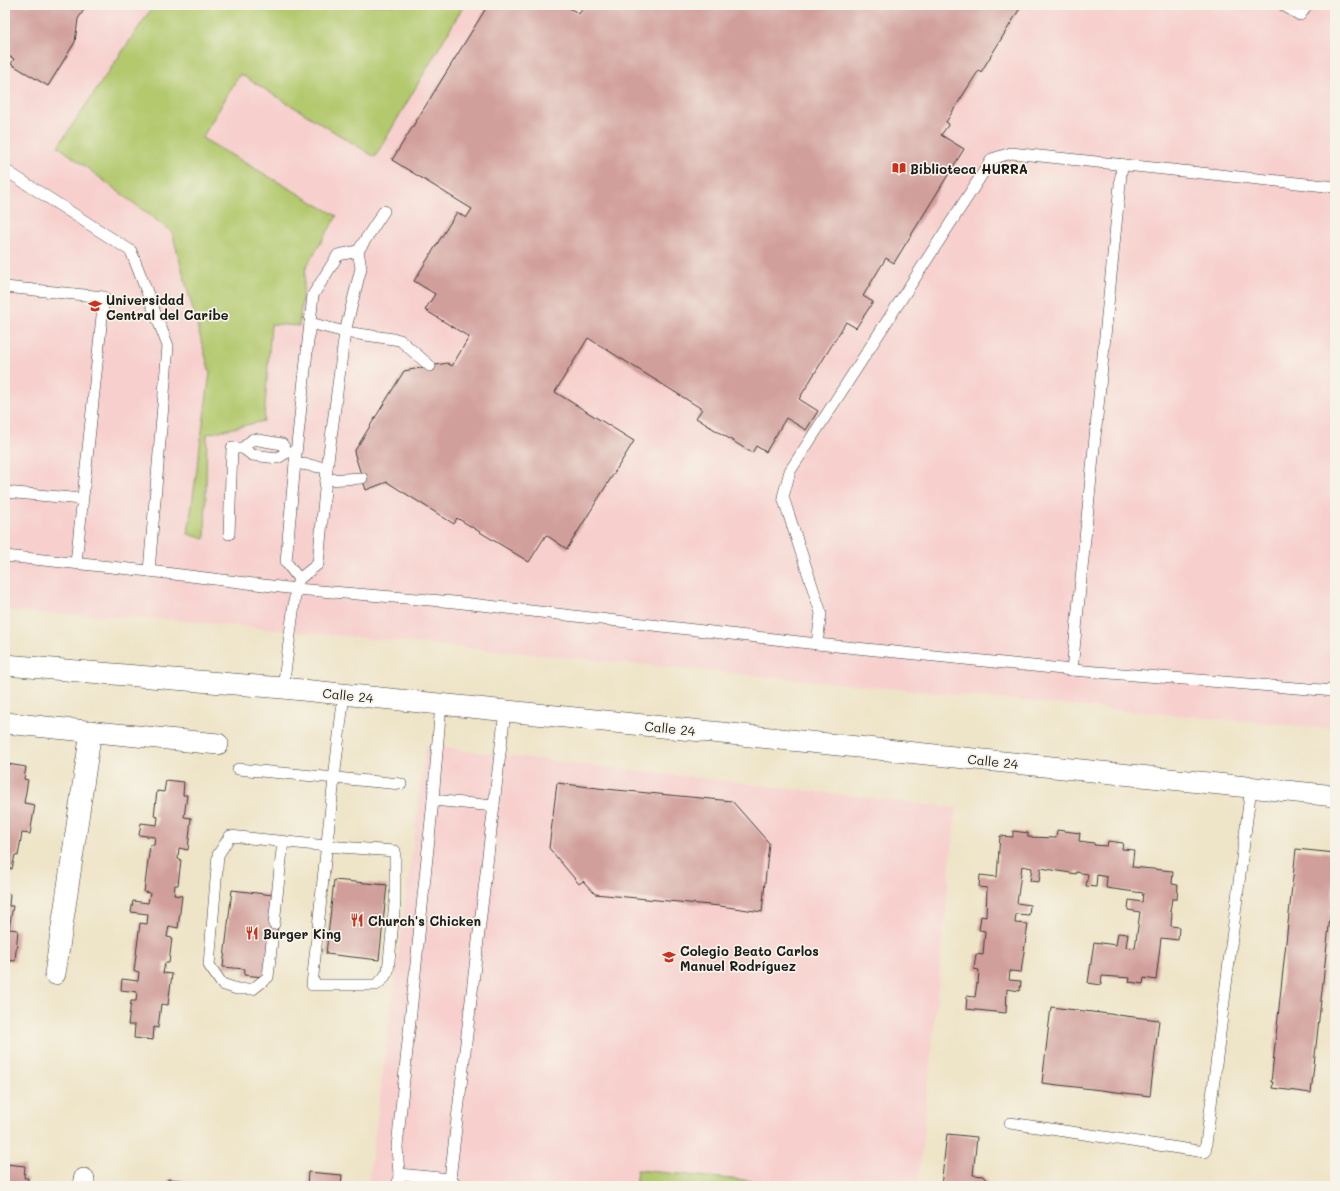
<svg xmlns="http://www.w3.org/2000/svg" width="1340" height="1191" font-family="Mali,sans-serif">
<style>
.built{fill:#f7d0ce}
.green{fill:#b3c96e;stroke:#687245}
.building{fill:#d19f9b}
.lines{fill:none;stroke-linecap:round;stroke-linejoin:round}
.lane-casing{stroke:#3c3a36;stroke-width:12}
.street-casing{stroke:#3c3a36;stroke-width:22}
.lane{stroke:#fff;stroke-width:11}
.street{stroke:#fff;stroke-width:21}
.labels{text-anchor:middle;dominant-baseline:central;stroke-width:3.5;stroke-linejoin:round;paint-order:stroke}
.poi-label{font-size:13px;font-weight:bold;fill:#1c1c1c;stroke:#f7f3e8;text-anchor:start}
.street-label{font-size:13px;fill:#1c1c1c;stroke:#f7f3e8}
</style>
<rect width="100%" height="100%" fill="#f7f3e8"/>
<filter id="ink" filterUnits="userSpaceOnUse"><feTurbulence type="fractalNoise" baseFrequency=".025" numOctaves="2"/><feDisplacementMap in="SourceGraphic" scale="8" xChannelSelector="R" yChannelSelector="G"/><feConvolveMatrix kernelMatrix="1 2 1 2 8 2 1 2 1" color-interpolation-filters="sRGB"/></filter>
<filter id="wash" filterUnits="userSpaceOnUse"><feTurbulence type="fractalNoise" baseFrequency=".012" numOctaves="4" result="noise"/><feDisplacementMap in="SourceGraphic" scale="16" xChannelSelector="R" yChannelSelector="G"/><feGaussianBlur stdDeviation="0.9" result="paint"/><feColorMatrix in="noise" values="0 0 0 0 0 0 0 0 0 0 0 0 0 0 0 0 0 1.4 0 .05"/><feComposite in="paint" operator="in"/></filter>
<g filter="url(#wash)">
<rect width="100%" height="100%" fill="#eee4c7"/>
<!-- built -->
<g class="built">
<polygon points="5,5 1335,5 1335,729 1106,709 165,619 5,611"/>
<polygon points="426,746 956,808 918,1186 368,1186"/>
</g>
<!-- green -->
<g class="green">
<polygon points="154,5 464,5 375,157 240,74 202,138 337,216 306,267 299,326 271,324 264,421 207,434 205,539 188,534 210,373 172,232 58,146"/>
<polygon points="637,1170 752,1181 751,1186 635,1186"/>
</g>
<g id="blocks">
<!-- building -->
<g class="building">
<polygon points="5,5 87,5 78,19 75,42 48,86 11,64 14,59 5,54"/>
<polygon points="488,5 565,5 579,14 585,5 1022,5 981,72 979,70 956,106 946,122 949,124 941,135 964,149 894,263 886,258 863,296 873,302 856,328 846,322 799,399 818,411 806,430 786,418 766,452 756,446 752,453 696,418 702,409 588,338 555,392 634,441 567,549 546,535 529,562 457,518 454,524 387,482 366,490 354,452 404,371 447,363 452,366 469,337 425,310 435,294 414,281 457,212 466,218 472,209 392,160"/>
<polygon points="8,764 26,767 24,779 28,780 24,803 35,805 30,834 22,833 18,856 15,855 12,869 5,868 5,777 6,777"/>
<polygon points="166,780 184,782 183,795 187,795 184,817 191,818 188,850 179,848 178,859 181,860 178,885 175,885 174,895 182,896 178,928 169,926 167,937 172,938 169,963 165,963 163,973 172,974 168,1005 161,1004 158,1028 154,1027 153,1040 134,1038 135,1025 128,1025 131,1001 136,1001 137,992 121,990 122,979 138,981 139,972 134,971 140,923 147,924 148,914 131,912 133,901 148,903 150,893 144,892 150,845 154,845 155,837 139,835 141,823 157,825 158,817 154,816 157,791 164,792"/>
<polygon points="557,783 606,789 732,801 769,843 762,912 720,906 595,894 583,881 579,884 549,848"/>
<polygon points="1057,830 1080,833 1079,841 1094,843 1094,845 1107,846 1108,841 1123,843 1122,849 1134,850 1132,867 1173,871 1172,884 1178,885 1177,899 1172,899 1170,911 1172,912 1171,926 1179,927 1178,940 1161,938 1156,980 1144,978 1143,984 1129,982 1130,978 1102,976 1101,985 1088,983 1094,942 1116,945 1118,933 1128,934 1126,947 1135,948 1140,912 1128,910 1129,900 1142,902 1143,893 1106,888 1107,877 1097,875 1096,887 1086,886 1088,874 1076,872 1076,874 1041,868 1039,882 1030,881 1032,868 1022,866 1017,903 1030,905 1029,915 1016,914 1015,923 1028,924 1021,972 1010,971 1009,980 1021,981 1020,991 1007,989 1006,1013 966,1009 967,996 975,997 977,983 978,984 979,970 974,969 976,954 983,955 985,931 979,930 981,916 986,917 987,888 979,887 980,875 997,877 1000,836 1013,837 1013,831 1028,833 1028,837 1056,838"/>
<polygon points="1296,849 1335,853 1335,870 1311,1093 1272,1088 1273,1082 1271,1082"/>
<polygon points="334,880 387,885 379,960 326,954"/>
<polygon points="232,890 273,895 278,925 276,942 263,977 244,975 245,969 223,967"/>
<polygon points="5,893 10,894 9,906 13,906 9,929 18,930 15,961 5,960"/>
<polygon points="1051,1007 1159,1020 1150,1096 1042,1083"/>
<polygon points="947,1134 977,1137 973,1175 983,1176 991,1186 941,1186"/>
<polygon points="6,1164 25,1166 24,1178 28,1178 27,1186 5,1186"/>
<polygon points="308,1172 342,1175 341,1186 307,1186"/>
<polygon points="168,1179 187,1181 187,1186 168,1186"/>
</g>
</g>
</g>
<g filter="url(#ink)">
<use href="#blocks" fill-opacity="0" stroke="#3c3a36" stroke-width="1"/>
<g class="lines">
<!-- lane casing -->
<g class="lane-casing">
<g id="lane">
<polyline points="1283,5 1300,15 1307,5"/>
<polyline points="5,170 131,251 168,346 149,571"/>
<polyline points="358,251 384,211"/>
<polyline points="5,287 104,297 76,563"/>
<polyline points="310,323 345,332 400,340 430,366"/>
<polyline points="243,448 252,455 278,458 287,452 294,452"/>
<polyline points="295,463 327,468"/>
<polyline points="327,480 362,478"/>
<polyline points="5,492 82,499"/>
<polyline points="229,534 232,448 243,448 253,439 282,444 287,452"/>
<polyline points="5,556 149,571 296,589 454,602 817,644 1072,670 1335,691"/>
<polyline points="817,644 821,613 783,497 790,471 992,159 1011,153 1335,187"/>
<polyline points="1072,670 1122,164"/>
<polyline points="283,688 296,589 299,579 318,564 327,468 345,332 361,268 358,251 338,255 313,295 295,463 286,562 299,579"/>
<polyline points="238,769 401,784"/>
<polyline points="433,800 494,806"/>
<polyline points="274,924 283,841"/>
<path d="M272 941 268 977 253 989H237L222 984 209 965 218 855 230 836 326 846 395 851V902L388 971 383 979 376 985H312C322 888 332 791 344 694"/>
<polyline points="1010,1123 1205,1152 1251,787"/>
<polyline points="399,1174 450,1179 459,1186"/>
<polyline points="450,1179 505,711"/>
<polyline points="398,1186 399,1174 397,1147 433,800 441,704"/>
</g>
</g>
<!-- street casing -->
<g class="street-casing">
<g id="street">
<polyline points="5,665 283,688 1335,796"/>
<polyline points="5,723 218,744"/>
<polyline points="55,974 91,731"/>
<polyline points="84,1186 84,1179"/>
</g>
</g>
<!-- lane -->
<use href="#lane" class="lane"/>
<!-- street -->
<use href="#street" class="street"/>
</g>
</g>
<!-- icons -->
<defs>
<g id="library-bare" transform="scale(1.08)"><path d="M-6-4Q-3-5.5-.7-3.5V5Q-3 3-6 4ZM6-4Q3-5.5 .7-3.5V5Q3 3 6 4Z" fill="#c8321e" stroke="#f7f3e8" stroke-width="2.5" paint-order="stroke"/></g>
<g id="university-bare" transform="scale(1.08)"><path d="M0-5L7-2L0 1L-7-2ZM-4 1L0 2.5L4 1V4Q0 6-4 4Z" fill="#c8321e" stroke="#f7f3e8" stroke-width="2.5" paint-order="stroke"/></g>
<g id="restaurant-bare" transform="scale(1.08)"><path d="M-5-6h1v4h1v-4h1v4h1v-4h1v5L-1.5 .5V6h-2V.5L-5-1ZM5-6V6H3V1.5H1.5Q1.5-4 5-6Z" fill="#c8321e" stroke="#f7f3e8" stroke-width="2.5" paint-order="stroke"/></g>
</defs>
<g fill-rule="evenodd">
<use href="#library-bare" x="899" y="168"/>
<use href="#university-bare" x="95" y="306"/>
<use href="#restaurant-bare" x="357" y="920"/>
<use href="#restaurant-bare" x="252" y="933"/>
<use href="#university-bare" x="669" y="957"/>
</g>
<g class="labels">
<!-- poi labels -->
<g class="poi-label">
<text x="910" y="168">Biblioteca HURRA</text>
<text x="106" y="299">Universidad<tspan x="106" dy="15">Central del Caribe</tspan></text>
<text x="368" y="920">Church's Chicken</text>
<text x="263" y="933">Burger King</text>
<text x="680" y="950">Colegio Beato Carlos<tspan x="680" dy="15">Manuel Rodríguez</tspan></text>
</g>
<!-- street labels -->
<g class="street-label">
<text transform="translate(348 695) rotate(6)">Calle 24</text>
<text transform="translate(670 728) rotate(6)">Calle 24</text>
<text transform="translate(993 761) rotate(6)">Calle 24</text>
</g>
</g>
<!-- margin -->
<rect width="1340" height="1191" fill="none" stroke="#f7f3e8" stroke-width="20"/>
</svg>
